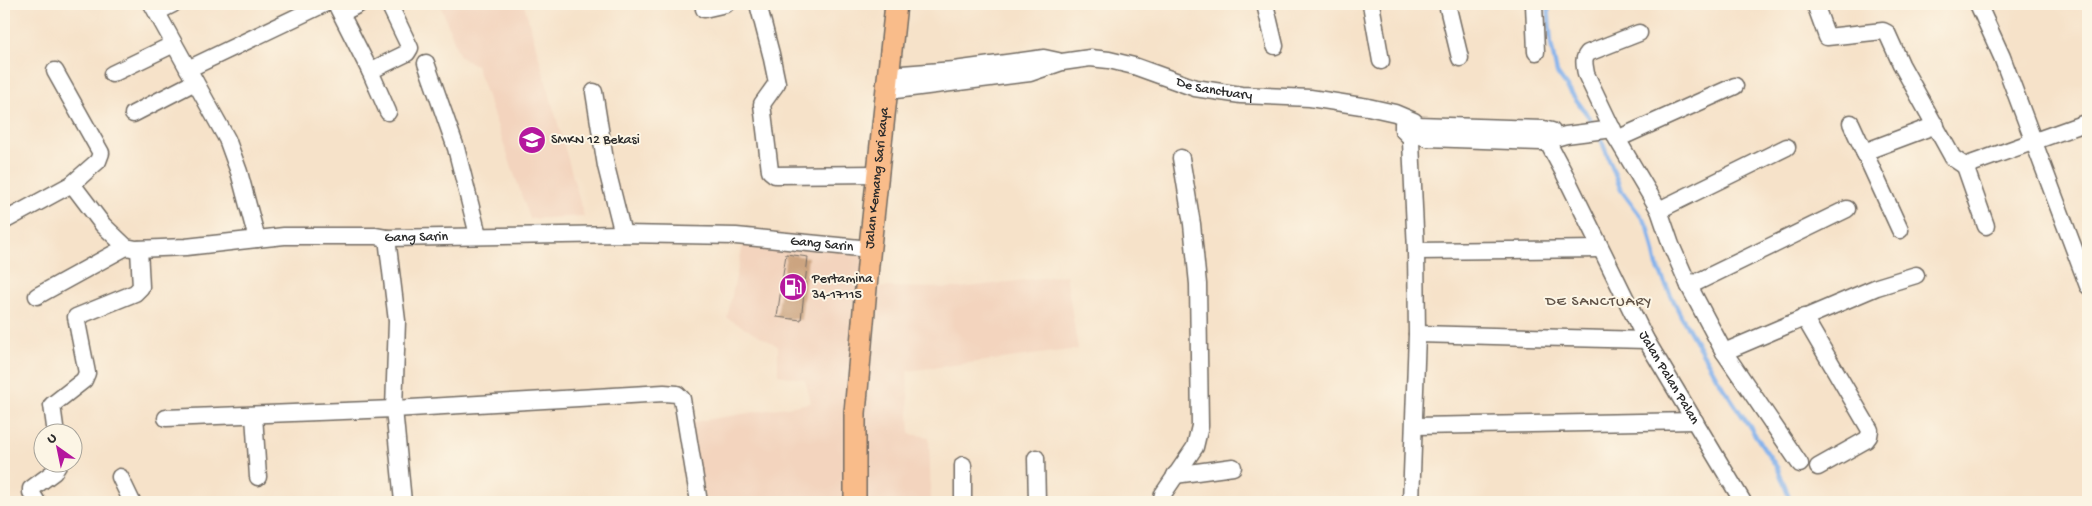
<svg xmlns="http://www.w3.org/2000/svg" width="2092" height="506" font-family="'Gochi Hand',sans-serif">
<style>
.built{fill:#f3d4be}
.lines{fill:none;stroke-linecap:round;stroke-linejoin:round}
.stream{stroke:#82b1ec;stroke-width:4.5}
.building{fill:#cca480}
.minor-casing{stroke:#726b62;stroke-width:19}
.major-casing{stroke:#726b62;stroke-width:24}
.minor{stroke:#fff;stroke-width:16}
.major{stroke:#f9bc8a;stroke-width:21}
.labels{text-anchor:middle;dominant-baseline:central;stroke-width:4;stroke-linejoin:round;paint-order:stroke}
.street-label{font-size:14px;fill:#2b2b2b;stroke:#fcf5e5}
.poi-label{font-size:14px;fill:#2b2b2b;stroke:#fcf5e5;text-anchor:start}
.neighbourhood-label{font-size:15px;letter-spacing:1px;fill:#635549;stroke:#fcf5e5}
</style>
<rect width="100%" height="100%" fill="#fcf5e5"/>
<filter id="ink" filterUnits="userSpaceOnUse"><feTurbulence type="fractalNoise" baseFrequency=".02" numOctaves="2"/><feDisplacementMap in="SourceGraphic" scale="10" xChannelSelector="R" yChannelSelector="G"/><feConvolveMatrix kernelMatrix="1 2 1 2 8 2 1 2 1" color-interpolation-filters="sRGB"/></filter>
<filter id="wash" filterUnits="userSpaceOnUse"><feTurbulence type="fractalNoise" baseFrequency=".0096" numOctaves="4" result="noise"/><feDisplacementMap in="SourceGraphic" scale="20" xChannelSelector="R" yChannelSelector="G"/><feGaussianBlur stdDeviation="1.12" result="paint"/><feColorMatrix in="noise" values="0 0 0 0 0 0 0 0 0 0 0 0 0 0 0 0 0 1.4 0 .05"/><feComposite in="paint" operator="in"/></filter>
<g filter="url(#wash)">
<rect width="100%" height="100%" fill="#f6e2c9"/>
<!-- built -->
<g class="built">
<polygon points="440,4 524,4 584,216 530,219 476,65 460,57"/>
<polygon points="746,231 884,242 879,287 960,288 1066,275 1078,349 907,371 910,434 929,437 931,502 706,502 687,423 811,403 805,380 778,375 778,346 727,318"/>
</g>
<g class="lines">
<!-- stream -->
<g class="stream">
<polyline points="1548,4 1551,44 1557,73 1596,127"/>
<polyline points="1599,134 1621,190 1648,226 1657,266 1681,316 1717,378 1778,469 1791,502"/>
</g>
</g>
<g id="blocks">
<!-- building -->
<polygon class="building" points="786,254 808,257 801,320 777,317"/>
</g>
</g>
<g filter="url(#ink)">
<use href="#blocks" fill-opacity="0" stroke="#726b62" stroke-width="1"/>
<g class="lines">
<!-- minor casing -->
<g class="minor-casing">
<g id="minor">
<polyline points="152,4 227,139 239,172 257,239"/>
<polyline points="336,4 370,71 388,112"/>
<polyline points="758,4 771,54 777,83 762,104 770,171 775,175 878,174"/>
<polyline points="1265,4 1275,46"/>
<polyline points="1371,4 1381,61"/>
<polyline points="1447,4 1460,58"/>
<polyline points="1534,4 1536,52"/>
<polyline points="1815,4 1827,37 1883,31 1887,33 1901,64 1953,158 1965,166 2088,122"/>
<polyline points="1978,4 2002,57 2088,286"/>
<polyline points="704,9 726,4"/>
<polyline points="157,12 173,4"/>
<polyline points="342,13 359,4"/>
<path d="M1639 33 1588 53C1582 60 1585 66 1586 74L1617 139 1659 210 1671 245 1689 286 1724 352 1800 464"/>
<polyline points="426,63 456,148 478,235"/>
<polyline points="188,69 324,4"/>
<polyline points="55,71 101,153 98,161 72,184"/>
<polyline points="370,71 407,53 410,48 389,4"/>
<polyline points="112,74 174,44"/>
<polyline points="889,75 954,70 1044,58 1058,61"/>
<path id="s1" d="M888 91 1030 73 1062 62 1090 58 1109 60 1134 66 1195 88 1241 95 1310 98 1368 107 1395 113 1414 121 1417 125V130L1413 135H1408L1403 130V124L1409 120"/>
<polyline points="594,92 606,166 623,234"/>
<polyline points="133,114 195,82"/>
<polyline points="1851,123 1900,230"/>
<polyline points="1417,125 1543,129 1552,131"/>
<path id="s2" d="M1543 129 1547 141 1563 171 1646 340 1743 502"/>
<polyline points="1414,134 1427,138 1541,142 1566,135 1613,129"/>
<polyline points="1617,139 1735,86"/>
<polyline points="1864,152 1936,125"/>
<polyline points="1965,166 1986,226"/>
<polyline points="1659,210 1787,147"/>
<path id="s3" d="M4 221 72 184 103 225 126 247 136 249 186 247 284 236H376L387 238 623 234 736 236 870 249"/>
<polyline points="387,238 397,321 394,409 403,502"/>
<polyline points="1416,251 1600,249"/>
<polyline points="1689,286 1847,209"/>
<polyline points="37,296 126,247"/>
<polyline points="1804,317 1870,430 1869,436 1866,440 1818,467"/>
<polyline points="1417,334 1646,340"/>
<polyline points="1724,352 1877,287 1916,275"/>
<polyline points="254,415 258,477"/>
<polyline points="166,418 394,409 664,393 677,394 682,399 699,502"/>
<polyline points="1415,426 1695,421"/>
<polyline points="56,434 52,405 84,380 87,373 76,317 135,293 141,287 139,249"/>
<polyline points="1036,458 1037,502"/>
<polyline points="1175,475 1233,467"/>
<polyline points="120,477 132,502"/>
<polyline points="37,502 31,492 31,489 54,472 59,464"/>
<polyline points="963,502 963,465"/>
<polyline points="1161,502 1163,494 1195,447 1200,426 1198,284 1192,224 1181,158"/>
<polyline points="1411,502 1417,334 1416,251 1411,142 1413,135"/>
</g>
</g>
<!-- major casing -->
<g class="major-casing">
<g id="major">
<path id="s4" d="M855 502V413L868 265 896 4"/>
</g>
</g>
<!-- minor -->
<use href="#minor" class="minor"/>
<!-- major -->
<use href="#major" class="major"/>
</g>
</g>
<!-- icons -->
<defs>
<g id="school-disc" transform="scale(1.4375)"><circle r="9.5" fill="#b5179e" stroke="#fcf5e5"/><path d="M0-5L7-2L0 1L-7-2ZM-4 1L0 2.5L4 1V4Q0 6-4 4Z" fill="#fff"/></g>
<g id="fuel-disc" transform="scale(1.4375)"><circle r="9.5" fill="#b5179e" stroke="#fcf5e5"/><path d="M-5.5-6h7V0h2V4h1.3V-2.5L3-4.5l.8-.8L6-3V5H2.5V1h-1V6h-7ZM-4.2-4.7v3.2H.2V-4.7Z" fill="#fff"/></g>
</defs>
<g fill-rule="evenodd">
<use href="#school-disc" x="532" y="140"/>
<use href="#fuel-disc" x="793" y="287"/>
</g>
<g class="labels">
<!-- street labels -->
<g class="street-label">
<text stroke="none"><textPath href="#s1" startOffset="334">De Sanctuary</textPath></text>
<text stroke="none"><textPath href="#s4" startOffset="325">Jalan Kemang Sari Raya</textPath></text>
<text stroke="none"><textPath href="#s3" startOffset="452">Gang Sarin</textPath></text>
<text stroke="none"><textPath href="#s3" startOffset="858">Gang Sarin</textPath></text>
<text stroke="none"><textPath href="#s2" startOffset="279">Jalan Palan Palan</textPath></text>
</g>
<!-- poi labels -->
<g class="poi-label">
<text x="551" y="140">SMKN 12 Bekasi</text>
<text x="812" y="279">Pertamina<tspan x="812" dy="16">34-17115</tspan></text>
</g>
<!-- neighbourhood labels -->
<g class="neighbourhood-label">
<text x="1599" y="302">DE SANCTUARY</text>
</g>
</g>
<!-- margin -->
<rect width="2092" height="506" fill="none" stroke="#fcf5e5" stroke-width="20"/>
<!-- north arrow -->
<g transform="translate(58 448) rotate(327)"><circle r="24" fill="#fcf5e5" stroke="#a8a49b"/>
<path d="M0-4L9 19L0 12L-9 19Z" fill="#b5179e"/>
<text y="-8" font-size="14" font-weight="bold" text-anchor="middle" fill="#2b2b2b">U</text>
</g>
</svg>
